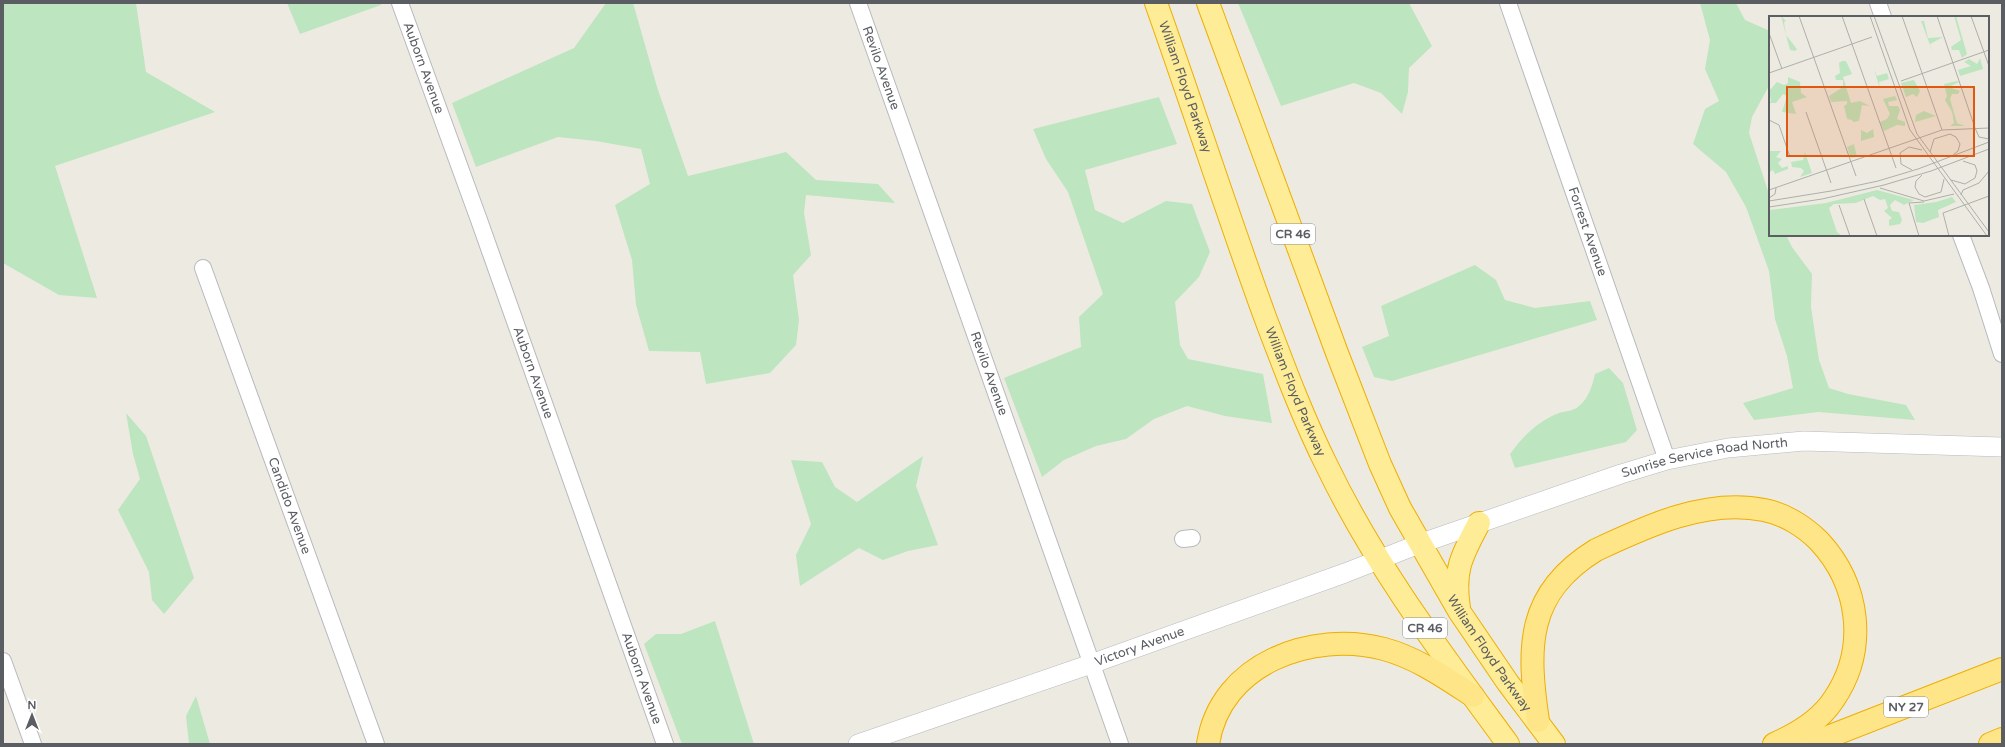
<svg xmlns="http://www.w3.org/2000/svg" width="2005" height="747" font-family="'Varela Round',sans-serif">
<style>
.green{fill:#bde5bf}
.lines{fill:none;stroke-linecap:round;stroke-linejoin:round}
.minor-casing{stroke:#b7b9be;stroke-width:18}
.tertiary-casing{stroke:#b7b9be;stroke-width:20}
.trunk-casing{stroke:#eeae00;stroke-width:24}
.motorway-casing{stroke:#eeae00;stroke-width:24}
.minor{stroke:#fff;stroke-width:16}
.tertiary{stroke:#fff;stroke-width:19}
.trunk{stroke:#feec96;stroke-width:22}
.motorway{stroke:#fee588;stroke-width:22}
.labels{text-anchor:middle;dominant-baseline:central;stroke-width:3.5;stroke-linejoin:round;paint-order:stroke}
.shield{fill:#fff;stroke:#8c8e91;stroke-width:1}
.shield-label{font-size:12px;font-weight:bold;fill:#5a5d62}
.street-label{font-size:13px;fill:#5a5d62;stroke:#fff}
.inset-road{fill:none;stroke:#aeaeaa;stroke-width:1}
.view{fill:#e15910;fill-opacity:0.15;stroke:#e15910;stroke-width:2}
.inset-edge{fill:none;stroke:#5a5d62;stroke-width:2}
</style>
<rect width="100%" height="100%" fill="#edebe1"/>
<!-- green -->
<g class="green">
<polygon points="3,3 136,3 146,72 215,112 55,166 97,298 59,295 3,263"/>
<polygon points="287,3 381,3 381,5 300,34"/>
<polygon points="606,3 633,3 657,87 688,176 786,152 816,180 878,184 895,203 806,195 804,213 811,255 793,275 799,320 796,345 770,373 706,384 700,352 649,351 636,305 632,260 615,205 650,184 641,149 596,141 558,137 476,167 452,103 574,48"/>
<polygon points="1238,3 1409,3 1432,46 1409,68 1408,92 1402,114 1381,93 1354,83 1281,106"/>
<polygon points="1700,3 1736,3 1745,20 1770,31 1770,84 1752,117 1749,133 1770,197 1770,235 1786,235 1792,247 1812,274 1811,307 1819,360 1829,388 1848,394 1906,405 1915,420 1818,412 1754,420 1743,403 1793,388 1787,356 1775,319 1769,271 1746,207 1726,172 1693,144 1705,109 1719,101 1705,69 1710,40"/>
<polygon points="1159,97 1177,144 1085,170 1095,210 1123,223 1166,201 1192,204 1210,252 1199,277 1175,302 1180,345 1188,359 1263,374 1272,423 1225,416 1187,406 1154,419 1126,439 1096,446 1064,460 1042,477 1004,378 1081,347 1079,317 1103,294 1068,192 1046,159 1033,129"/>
<polygon points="1475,265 1496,280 1505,300 1535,308 1590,301 1597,320 1392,381 1374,377 1362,347 1389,336 1381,306"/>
<path d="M1609 368 1623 383 1637 430 1626 442 1515 468 1510 454C1522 437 1538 421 1559 413 1565 411 1574 411 1579 406 1589 398 1592 386 1595 374Z"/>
<polygon points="126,413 146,436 194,578 164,614 152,600 149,572 118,510 140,479 133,454"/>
<polygon points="923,456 916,486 938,545 908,551 883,560 859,548 800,586 796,555 811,524 791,460 822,462 835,487 857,502"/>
<polygon points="715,621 754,744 682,744 644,644 656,634 681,634"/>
<polygon points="196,696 210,744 189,744 186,716"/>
</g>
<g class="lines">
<!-- minor casing -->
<g class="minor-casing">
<g id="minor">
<path id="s1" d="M400 3 479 220 665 744"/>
<path id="s2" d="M858 3 1120 744"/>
<path id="s3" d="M1508 3 1667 460"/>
<polyline points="1878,3 1883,17"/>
<polyline points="1961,235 1981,288 2002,354"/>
<path id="s4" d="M203 268 376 744"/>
<polyline points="1183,539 1192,538"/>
<polyline points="3,661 33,744"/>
</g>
</g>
<!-- tertiary casing -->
<g class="tertiary-casing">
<g id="tertiary">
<path id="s5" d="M858 744 1091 664 1345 573 1419 544 1621 474 1667 460 1728 448 1804 441 2002 447"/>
</g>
</g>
<!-- trunk casing -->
<g class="trunk-casing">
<g id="trunk">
<path id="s6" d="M1156 3C1193 107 1227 213 1265 317 1284 367 1303 418 1327 466 1375 566 1443 655 1508 744"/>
<path id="s7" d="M1208 3 1337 353 1380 464 1400 508 1459 611 1508 683 1554 744"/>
<path d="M1459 608C1453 570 1462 555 1479 523"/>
</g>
</g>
<!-- motorway casing -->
<g class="motorway-casing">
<g id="motorway">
<path d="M1538 721C1527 647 1526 593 1596 550 1647 526 1707 498 1764 510 1785 514 1805 527 1819 541 1860 585 1868 649 1834 699 1820 721 1797 734 1774 744"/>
<path d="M1208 744C1220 663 1313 630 1384 649 1417 658 1444 677 1473 696"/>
<polyline points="1810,744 2002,669"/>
<polyline points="1990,744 2002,739"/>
</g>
</g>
<!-- minor -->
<use href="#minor" class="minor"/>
<!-- tertiary -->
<use href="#tertiary" class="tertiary"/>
<!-- trunk -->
<use href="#trunk" class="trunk"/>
<!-- motorway -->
<use href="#motorway" class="motorway"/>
</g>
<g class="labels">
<!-- shield labels -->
<g class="shield">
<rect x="1271" y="224" width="44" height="20" rx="3"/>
<rect x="1403" y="618" width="44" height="20" rx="3"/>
<rect x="1884" y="697" width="44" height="20" rx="3"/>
</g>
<g class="shield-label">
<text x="1293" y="234">CR 46</text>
<text x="1425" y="628">CR 46</text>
<text x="1906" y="707">NY 27</text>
</g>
<!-- street labels -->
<g class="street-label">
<text stroke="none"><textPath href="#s1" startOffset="69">Auborn Avenue</textPath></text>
<text stroke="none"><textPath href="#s2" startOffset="69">Revilo Avenue</textPath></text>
<text stroke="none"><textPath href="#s6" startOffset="89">William Floyd Parkway</textPath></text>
<text stroke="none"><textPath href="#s3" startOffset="242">Forrest Avenue</textPath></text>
<text stroke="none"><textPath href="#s1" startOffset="393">Auborn Avenue</textPath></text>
<text stroke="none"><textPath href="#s2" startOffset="393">Revilo Avenue</textPath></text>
<text stroke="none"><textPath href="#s6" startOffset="413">William Floyd Parkway</textPath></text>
<text stroke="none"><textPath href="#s5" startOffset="895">Sunrise Service Road North</textPath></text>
<text stroke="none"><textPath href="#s4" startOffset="253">Candido Avenue</textPath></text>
<text stroke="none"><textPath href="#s5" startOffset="298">Victory Avenue</textPath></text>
<text stroke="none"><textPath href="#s7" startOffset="711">William Floyd Parkway</textPath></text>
<text stroke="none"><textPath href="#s1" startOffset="717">Auborn Avenue</textPath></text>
</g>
</g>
<!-- overview -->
<g transform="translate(1769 16)">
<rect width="220" height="220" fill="#edebe1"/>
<path d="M12 0 17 5 15 6 17 19 28 33 26 35 21 34ZM185 0H187L198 38 193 42 190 34H183L182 31 192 24ZM152 5H155L159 22 174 21 161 28 164 37ZM211 42 214 53 191 60 189 54 202 50 195 46 200 43 208 48ZM73 45H77L83 58 74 61 82 87 91 85 101 90 93 89 90 105 84 106 83 104 78 103 75 90 78 88V85L62 86 60 80 74 71V64H67L66 60 71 57 70 47ZM105 53 108 60 118 57 120 63 110 66 111 73ZM19 61 31 66 32 77 38 81 23 86 27 98 13 96 18 80 14 78 7 87H0L2 85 0 75 8 66 15 69 19 67ZM145 64 151 75 148 81 144 78 137 81 132 67ZM188 65 190 66 180 71 191 75 189 78H183L181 83 188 107 196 110H181L185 107 183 96 176 84 178 80 175 68ZM126 80 128 84 119 86 120 90H129L131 94 128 103 136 106V110L128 109 115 115 111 106 118 103 121 98 114 83ZM155 95 167 100 146 106 147 99ZM104 113 105 121 92 125V114L98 117ZM85 128 88 141 82 142 78 131ZM0 135H12L7 141 13 143 9 147 13 152 19 150V153L6 158 4 154 1 156ZM36 136 43 157 31 161 35 155 32 152 23 151 22 146 34 144ZM108 174 145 184 135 189 126 184 121 189 123 195 130 196 133 204 131 208 120 210V204L123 202 115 195 119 192 116 183 111 184 104 180 87 187 65 188 60 192 68 216 73 220H0V194L57 187ZM183 181 187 186 169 194 170 201 154 207 147 206 145 189 167 186Z" fill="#bde5bf"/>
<path class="inset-road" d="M30 0 87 160M73 0 127 152M101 0 141 114 218 220M105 0 148 118 220 216M133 0 173 114M168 0 206 112M202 0 220 50M0 17 13 53M0 57 103 21M132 65 220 34M37 96 62 167M0 104 10 109 21 141M206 112 210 121 220 123M161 136 165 123 181 118 187 121 191 128 189 135 184 139M143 154 132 148 131 137 140 131 153 134M153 159 147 165 146 171 150 178 156 181 172 176 175 163M182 164 196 168 206 162 208 155 206 149 194 145M111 172 155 185 185 178M0 174 173 114 220 112M192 179 194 174 210 167 220 155M0 182 6 178 7 172M95 183 108 220M0 185 62 175 109 165 149 153 220 126M70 189 81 220M0 191 53 183 115 169 162 155 220 133M150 220 140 187 155 186M180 220 174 197 220 180"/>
<path class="view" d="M18 71H205V140H18Z"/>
<rect width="220" height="220" class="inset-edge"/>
</g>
<!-- border -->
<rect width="2005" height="747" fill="none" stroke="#5a5d62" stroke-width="8"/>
<!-- north arrow -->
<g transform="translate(32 715)" stroke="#ffffff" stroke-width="3" paint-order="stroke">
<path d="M0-3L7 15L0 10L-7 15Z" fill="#5a5d62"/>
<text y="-6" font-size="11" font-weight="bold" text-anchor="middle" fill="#5a5d62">N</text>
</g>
</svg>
